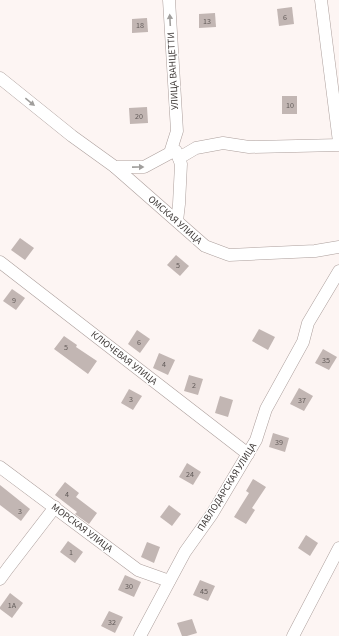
<svg xmlns="http://www.w3.org/2000/svg" width="339" height="636" font-family="'Source Sans 3',sans-serif">
<style>
.building{fill:#c2b6b3}
.lines{fill:none;stroke-linecap:round;stroke-linejoin:round}
.minor-casing{stroke:#ac9f9c;stroke-width:13}
.minor{stroke:#fff;stroke-width:12}
.oneway{fill:#a09e9c}
.labels{text-anchor:middle;dominant-baseline:central;stroke-width:3;stroke-linejoin:round;paint-order:stroke}
.number-label{font-size:8px;fill:#615a58}
.street-label{font-size:10px;fill:#413c3a;stroke:#fff}
</style>
<rect width="100%" height="100%" fill="#fdf5f3"/>
<!-- building -->
<g class="building">
<polygon points="292,7 294,24 279,26 277,9"/>
<polygon points="215,13 216,27 199,28 199,14"/>
<polygon points="147,18 148,32 132,33 132,19"/>
<rect x="282" y="96" width="15" height="18"/>
<polygon points="147,107 148,123 130,124 129,108"/>
<polygon points="20,238 34,248 25,260 11,250"/>
<polygon points="176,255 189,266 180,276 167,265"/>
<polygon points="12,289 25,298 16,310 3,301"/>
<polygon points="259,329 275,337 268,350 252,341"/>
<polygon points="137,330 150,339 140,353 128,344"/>
<polygon points="64,336 77,345 76,347 97,361 88,374 54,349"/>
<polygon points="323,349 337,357 329,370 315,363"/>
<polygon points="159,353 175,360 168,375 153,368"/>
<polygon points="189,375 203,379 198,395 184,391"/>
<polygon points="299,388 313,396 304,411 290,404"/>
<polygon points="129,389 142,396 133,410 121,403"/>
<polygon points="220,396 233,400 228,417 215,413"/>
<polygon points="273,433 289,438 285,452 269,447"/>
<polygon points="187,463 201,472 193,485 179,477"/>
<polygon points="253,479 266,487 252,508 255,510 246,524 234,517 249,493 246,491"/>
<polygon points="65,482 79,493 76,497 97,513 89,524 75,514 77,512 55,495"/>
<polygon points="0,485 30,509 21,521 0,505"/>
<polygon points="169,505 181,514 172,526 160,517"/>
<polygon points="306,535 318,543 310,556 298,548"/>
<polygon points="68,541 83,552 75,563 60,552"/>
<polygon points="147,542 160,547 154,563 141,557"/>
<polygon points="125,575 141,582 134,597 118,590"/>
<polygon points="200,580 215,586 208,601 193,595"/>
<polygon points="10,593 23,603 12,618 0,609 0,607"/>
<polygon points="109,611 123,617 115,633 101,626"/>
<polygon points="192,619 197,633 187,636 182,636 177,623"/>
</g>
<g class="lines">
<!-- minor casing -->
<g class="minor-casing">
<g id="minor">
<polyline points="321,0 339,142"/>
<polyline points="0,78 72,136 115,167 144,167 170,153 177,131 169,0"/>
<polyline points="176,151 181,164 179,204 177,221"/>
<polyline points="179,158 196,148 223,143 249,147 339,145"/>
<polyline points="115,167 205,246 229,255 315,251 339,247"/>
<polyline points="0,262 248,454"/>
<polyline points="0,467 138,570 169,581"/>
<polyline points="0,579 8,568 55,507"/>
<polyline points="140,636 185,552 212,514 256,440 266,409 303,342 308,323 339,271"/>
<polyline points="293,636 339,548"/>
</g>
</g>
<!-- minor -->
<use href="#minor" class="minor"/>
</g>
<!-- one-way arrows -->
<defs><path id="oneway-solid" d="M-6-.8H1V-3.2L6.5 0L1 3.2V.8H-6Z"/></defs>
<g class="oneway">
<use href="#oneway-solid" transform="translate(170 20) rotate(-93)"/>
<use href="#oneway-solid" transform="translate(30 102) rotate(39)"/>
<use href="#oneway-solid" transform="translate(138 167) rotate(-1)"/>
</g>
<g class="labels">
<!-- number labels -->
<g class="number-label">
<text x="285" y="17">6</text>
<text x="207" y="21">13</text>
<text x="140" y="25">18</text>
<text x="290" y="105">10</text>
<text x="139" y="116">20</text>
<text x="178" y="265">5</text>
<text x="14" y="300">9</text>
<text x="139" y="342">6</text>
<text x="66" y="347">5</text>
<text x="326" y="360">35</text>
<text x="164" y="364">4</text>
<text x="194" y="385">2</text>
<text x="131" y="399">3</text>
<text x="302" y="400">37</text>
<text x="279" y="442">39</text>
<text x="190" y="474">24</text>
<text x="67" y="494">4</text>
<text x="20" y="511">3</text>
<text x="71" y="552">1</text>
<text x="129" y="586">30</text>
<text x="204" y="591">45</text>
<text x="12" y="605">1А</text>
<text x="112" y="622">32</text>
</g>
<!-- street labels -->
<g class="street-label">
<text transform="translate(173 71) rotate(-93)">УЛИЦА ВАНЦЕТТИ</text>
<text transform="translate(175 220) rotate(41)">ОМСКАЯ УЛИЦА</text>
<text transform="translate(124 358) rotate(38)">КЛЮЧЕВАЯ УЛИЦА</text>
<text transform="translate(227 487) rotate(-58)">ПАВЛОДАРСКАЯ УЛИЦА</text>
<text transform="translate(82 528) rotate(37)">МОРСКАЯ УЛИЦА</text>
</g>
</g>
</svg>
